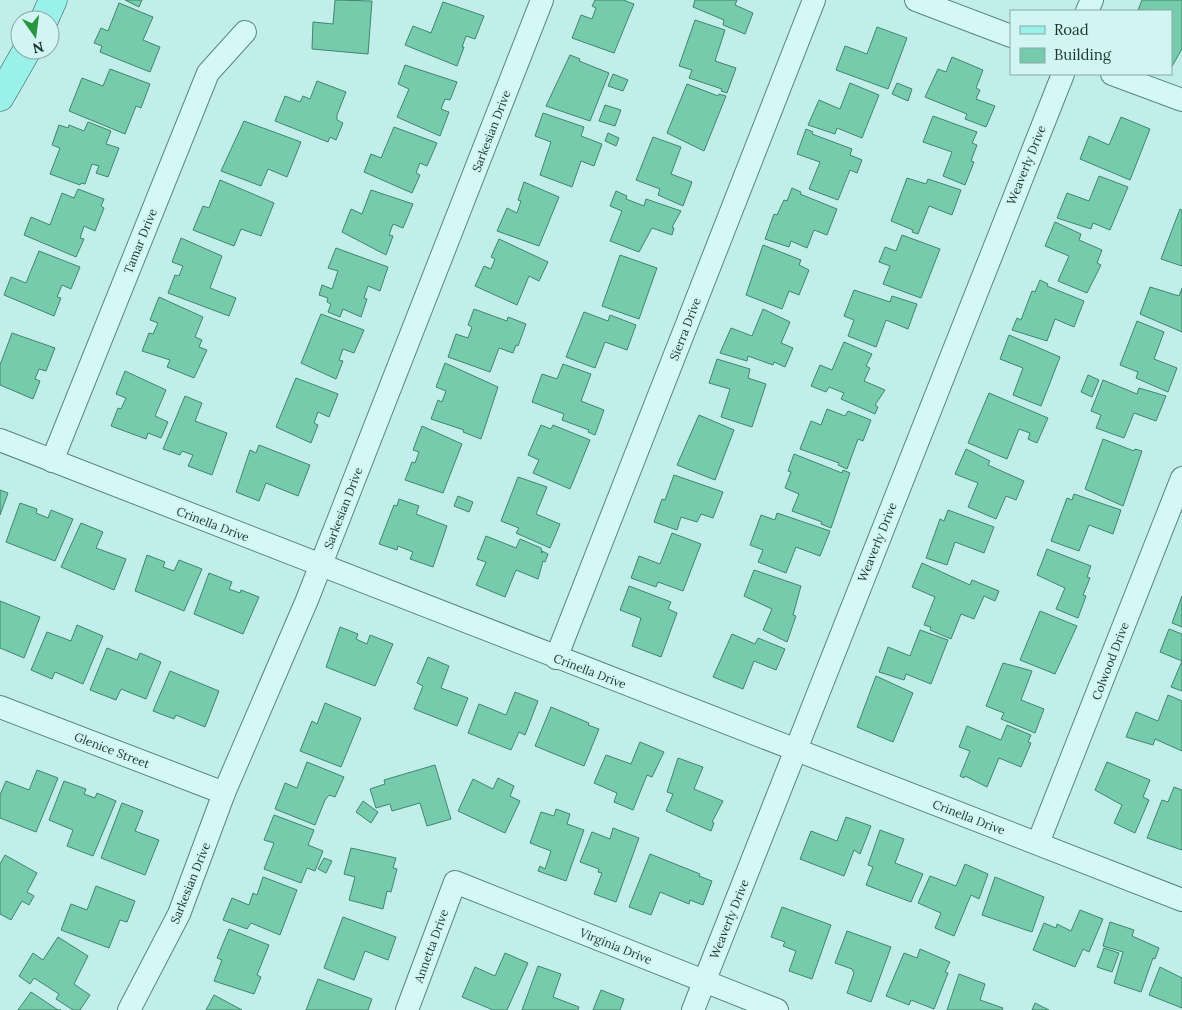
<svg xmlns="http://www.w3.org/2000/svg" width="1182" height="1010" font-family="Lora,serif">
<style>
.building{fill:#77cbad;stroke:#3f866b}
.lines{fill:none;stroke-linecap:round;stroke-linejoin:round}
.minor-casing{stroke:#59877b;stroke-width:24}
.major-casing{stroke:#2d5448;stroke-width:29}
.minor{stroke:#d4f8f6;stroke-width:22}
.major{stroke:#99f1e9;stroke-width:28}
.labels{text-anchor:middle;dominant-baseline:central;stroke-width:4;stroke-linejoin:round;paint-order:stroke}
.street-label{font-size:12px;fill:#1d372f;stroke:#d1f5f3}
</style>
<rect width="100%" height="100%" fill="#c1edea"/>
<!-- building -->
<g class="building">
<polygon points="125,0 142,0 139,7"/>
<polygon points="335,0 372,1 368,54 312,49 313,22 333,24"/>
<polygon points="595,0 623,0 634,4 614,53 572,38 581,15 592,19 596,8 592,6"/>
<polygon points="695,0 737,0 735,5 753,13 745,34 723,25 724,20 693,7"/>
<polygon points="1142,0 1182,0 1182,49 1171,68 1171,11 1138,10"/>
<polygon points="443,2 484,16 475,39 466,36 462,47 464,47 457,66 405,45 413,26 431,33"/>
<polygon points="119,3 153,17 143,40 160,47 150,72 100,52 102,46 94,43 101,28 108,31"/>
<polygon points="695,20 725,30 715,61 736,68 727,93 721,91 722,89 689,78 692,70 679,66"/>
<polygon points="877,27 907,38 888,89 836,70 845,46 867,54"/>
<polygon points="570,55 580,59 579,61 609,73 590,121 546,106"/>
<polygon points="952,57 983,70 976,88 980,90 976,99 995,106 986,127 965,119 967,114 925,97 938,69 946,72"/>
<polygon points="405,65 457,82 450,100 445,99 441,109 449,112 440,136 397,117 409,89 398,84"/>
<polygon points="110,69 150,84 141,108 136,106 125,134 69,111 82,78 103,86"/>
<polygon points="613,74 628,80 623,91 608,86"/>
<polygon points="317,81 346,92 337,115 337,120 343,123 336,140 330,137 328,142 275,121 285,96 300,102 303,96 310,99"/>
<polygon points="850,83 879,95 862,138 837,128 835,134 808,125 819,100 840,109"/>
<polygon points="897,83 912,89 908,101 892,94"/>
<polygon points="687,84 718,96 719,94 726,96 704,151 667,133"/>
<polygon points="605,105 621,110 615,126 599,121"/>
<polygon points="543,113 584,127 581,136 602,144 594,166 581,161 572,187 540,175 551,142 535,136"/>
<polygon points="933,116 977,132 972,143 977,145 971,161 974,162 965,185 943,176 952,152 923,142"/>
<polygon points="1121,117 1150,129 1130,180 1080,159 1089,136 1109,145"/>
<polygon points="244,121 301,142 287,177 268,169 261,186 221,171"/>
<polygon points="88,122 111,131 106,144 119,148 108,177 96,173 99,166 92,164 85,184 81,183 80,185 50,174 60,148 52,145 59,125 68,128 69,125 84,131"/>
<polygon points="394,127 437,143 427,166 420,163 416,173 420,175 412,193 364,172 371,154 381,158"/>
<polygon points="806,129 813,132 812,134 852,149 850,155 862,160 857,173 850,170 838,200 809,189 820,162 797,154"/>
<polygon points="608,133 619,138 616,146 605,141"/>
<polygon points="653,137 681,147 671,174 692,182 683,206 658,195 660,189 636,180"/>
<polygon points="1099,176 1128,187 1110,230 1093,223 1091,229 1057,218 1067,193 1089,201"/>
<polygon points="907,178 926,184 928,179 961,190 952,215 929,206 918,234 912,232 913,230 891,221"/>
<polygon points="220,180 274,203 261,236 241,229 234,246 193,230 203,206 209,208"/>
<polygon points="524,182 559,197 539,246 497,231 507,208 517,213 521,201 518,200"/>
<polygon points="792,188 801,192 800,194 837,209 827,235 814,230 807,248 791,241 789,247 765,239 774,214 777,215 784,200 787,201"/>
<polygon points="78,189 104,199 101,206 104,208 95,231 84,226 80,238 84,239 76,257 24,235 31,217 50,225 62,193 74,198"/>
<polygon points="371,190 413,204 403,228 393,224 389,235 393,236 386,255 342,232 351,209 362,214"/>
<polygon points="616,191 627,196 626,199 644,206 646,199 681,211 672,227 674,228 672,235 652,228 639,252 610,241 622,211 610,206"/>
<polygon points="1180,209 1182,210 1182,266 1161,259"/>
<polygon points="1055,222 1081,234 1079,240 1102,250 1097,263 1101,265 1087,293 1058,281 1069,256 1045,246"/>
<polygon points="902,235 940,249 921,298 883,284 890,266 879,262 885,247 896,251"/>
<polygon points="181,238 222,256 210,288 236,298 229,316 168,293 175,275 179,276 183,266 172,262"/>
<polygon points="499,239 548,262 539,281 529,276 517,305 475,286 484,266 491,269 495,259 491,257"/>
<polygon points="763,245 801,260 799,265 809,270 799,295 789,291 782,309 746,295"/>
<polygon points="336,248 388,267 380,291 368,286 364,298 367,299 361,317 343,309 340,317 328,312 331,304 327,302 328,298 319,295 322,285 332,289 338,271 328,268"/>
<polygon points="39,251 80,267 71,289 62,285 57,297 61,298 54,316 4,295 11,277 26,283"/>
<polygon points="620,255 657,268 639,319 602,306"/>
<polygon points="1040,280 1048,284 1047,286 1084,301 1074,327 1055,319 1047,341 1012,330 1017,318 1021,320 1032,291 1035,292"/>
<polygon points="1150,287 1179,296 1182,288 1182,332 1140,314"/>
<polygon points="854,290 890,302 892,296 917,304 908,329 886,320 876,347 848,336 854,320 844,316"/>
<polygon points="159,297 203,317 195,337 202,340 199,347 207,350 194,378 167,367 170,360 142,351 149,333 153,334 158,323 150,320"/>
<polygon points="474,309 507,321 508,317 526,324 518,346 516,345 513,353 499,348 490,372 448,357 456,334 468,338 472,327 468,325"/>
<polygon points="763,309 790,322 781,343 793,348 785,367 774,362 773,365 748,356 747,361 720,353 731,328 752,336"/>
<polygon points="584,312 608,321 610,315 636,325 627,350 605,342 595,368 566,357"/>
<polygon points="321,314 364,330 354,353 343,349 339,360 343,361 336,379 301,363"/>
<polygon points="1137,321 1164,332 1154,359 1177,368 1168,392 1136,378 1138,372 1120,365"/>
<polygon points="12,333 55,348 46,371 39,369 35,379 40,381 33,399 0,385 0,365"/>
<polygon points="1009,335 1060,357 1041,406 1013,395 1023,368 1000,359"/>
<polygon points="844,342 872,354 866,366 870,368 864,381 885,390 875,405 878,407 875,414 841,399 844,393 829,387 826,392 811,386 820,365 832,370"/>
<polygon points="717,359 750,369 748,378 766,384 752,427 721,417 730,389 709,383"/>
<polygon points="445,363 498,387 481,439 463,432 464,430 431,419 438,400 442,402 446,391 436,387"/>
<polygon points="563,364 591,374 581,401 604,410 595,435 588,432 589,430 562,420 564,414 532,402 542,374 557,379"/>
<polygon points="125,371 166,390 155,416 168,422 161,438 148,433 146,439 111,426 118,408 121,409 126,398 116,394"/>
<polygon points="1088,375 1099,380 1092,397 1081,392"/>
<polygon points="296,378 338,394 329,417 318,412 314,423 318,425 311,443 276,427"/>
<polygon points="1103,380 1137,394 1139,388 1166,396 1156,421 1134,413 1124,438 1096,428 1101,415 1091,411"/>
<polygon points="989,393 1048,418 1037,443 1028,439 1030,433 1019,429 1007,459 968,443"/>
<polygon points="185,396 202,403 195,421 227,433 212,475 188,466 193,455 182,451 180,455 163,449"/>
<polygon points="827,409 845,416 848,411 871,420 863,441 858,439 847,469 838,465 839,463 800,449 811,421 821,425"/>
<polygon points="699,415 734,430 715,480 677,465"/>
<polygon points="541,425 551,429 553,425 590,440 570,489 533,473 539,460 528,455"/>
<polygon points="422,426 462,444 443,493 405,480 412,462 415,463 419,452 413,450"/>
<polygon points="1103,439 1134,451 1135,449 1142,451 1123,506 1085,489"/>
<polygon points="259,445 310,465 298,496 266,483 259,501 236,492 250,450 256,453"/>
<polygon points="966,449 990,461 988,465 1024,481 1016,500 1006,496 996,519 968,507 978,483 955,474"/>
<polygon points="794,454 842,473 843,470 850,473 831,528 821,524 822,522 792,511 799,494 785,488 791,472 788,471"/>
<polygon points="674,475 723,492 713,518 701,514 697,522 681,517 677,530 654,522 662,499 665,500"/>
<polygon points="518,477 547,487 536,514 560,524 550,548 516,533 519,528 501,521"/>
<polygon points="0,490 8,493 0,515"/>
<polygon points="1074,494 1121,510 1113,534 1089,525 1079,551 1051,541 1067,498 1072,500"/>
<polygon points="458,496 473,502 469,512 454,506"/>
<polygon points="399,499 419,506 416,514 447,526 433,567 410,559 413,552 398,546 397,550 379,544 394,505 397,506"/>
<polygon points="20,503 37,509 36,513 48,518 51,510 73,519 55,561 6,542"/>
<polygon points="948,510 994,527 984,553 955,542 947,565 926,558 940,519 944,521"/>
<polygon points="777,513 830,531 820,556 796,547 786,573 758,562 763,550 750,545 761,515 775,520"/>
<polygon points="81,523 103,532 96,548 126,559 114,590 61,567"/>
<polygon points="672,533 701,544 683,591 658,582 656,587 631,578 639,556 660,564"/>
<polygon points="486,536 516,548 520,539 541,548 542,553 542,551 548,554 545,562 543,561 538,579 516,570 505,597 476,585 486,562 477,559"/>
<polygon points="1047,549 1091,566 1087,577 1090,578 1083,595 1086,596 1078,618 1056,609 1065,588 1037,575"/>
<polygon points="147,555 165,562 163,567 174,571 179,560 202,569 184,611 135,591"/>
<polygon points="922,563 970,585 972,580 999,591 995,601 984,596 974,619 961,614 951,639 930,630 931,627 924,625 935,597 912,587"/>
<polygon points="754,570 801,586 793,615 796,616 787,642 763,630 772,609 744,596"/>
<polygon points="209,573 232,582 229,589 240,593 241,590 259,597 243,634 194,614"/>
<polygon points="629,586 671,602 668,609 677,613 661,657 632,646 641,618 620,610"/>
<polygon points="1182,596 1182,627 1172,623"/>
<polygon points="0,601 40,617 24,658 0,648"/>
<polygon points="1040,611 1077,626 1055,674 1020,660"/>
<polygon points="77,625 103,636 83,684 55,672 52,679 31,670 47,632 71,641"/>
<polygon points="340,627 358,634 356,639 367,644 370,635 393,644 375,686 326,667"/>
<polygon points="1169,629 1182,634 1182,691 1171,687 1182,661 1160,652"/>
<polygon points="920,630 948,640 931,684 906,674 904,680 879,672 888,647 910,656"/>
<polygon points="732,634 755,644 758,638 785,649 776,670 754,661 743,689 713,677"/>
<polygon points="107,648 137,660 140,653 161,662 146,699 121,689 116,700 90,690"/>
<polygon points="428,657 449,666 441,688 468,698 457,726 414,709 423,686 417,683"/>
<polygon points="1003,663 1032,671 1021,700 1044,709 1035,733 1001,719 1004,713 986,706"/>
<polygon points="170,671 219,691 205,727 176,715 174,719 153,711"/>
<polygon points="876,676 913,693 893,742 857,727"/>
<polygon points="515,692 538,701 525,735 519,732 511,750 468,733 479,704 506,715"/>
<polygon points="1168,695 1182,701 1182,751 1155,739 1153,745 1126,737 1136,712 1158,721"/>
<polygon points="325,703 361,718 341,767 300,751 312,721 317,724"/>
<polygon points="551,707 589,723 588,725 599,729 584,766 535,746"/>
<polygon points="1007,725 1031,735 1028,742 1031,743 1021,767 999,758 987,787 965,776 964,778 960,776 970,751 959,747 967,726 1001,740"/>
<polygon points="640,742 664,752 652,777 647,775 633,810 614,802 617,793 594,783 606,755 631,764"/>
<polygon points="678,758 703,767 694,789 723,801 712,822 714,823 711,831 666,811 673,794 667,792"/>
<polygon points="307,762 344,777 335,797 329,795 325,800 315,825 275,809 285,783 297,788"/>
<polygon points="1107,762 1150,780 1143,797 1149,800 1135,833 1114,823 1122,805 1095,790"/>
<polygon points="435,765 451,819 427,826 420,803 392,811 390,804 376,808 370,789 385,784 384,780"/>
<polygon points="37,770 58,778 36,832 0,818 0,795 6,781 29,790"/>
<polygon points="498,778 514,786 510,796 520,801 505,833 458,811 473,779 493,789"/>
<polygon points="64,781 86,789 84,794 95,798 97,793 116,801 93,856 67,846 73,830 49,820"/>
<polygon points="1174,787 1182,790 1182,850 1147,838 1162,800 1168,802"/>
<polygon points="363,801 378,812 371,823 356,812"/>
<polygon points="122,803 143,811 135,831 159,840 145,875 101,858"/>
<polygon points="556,809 570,814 567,824 584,830 566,881 538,871 540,866 545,869 551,851 530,843 541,812 554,816"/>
<polygon points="274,815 314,830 308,845 323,851 315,871 307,868 301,883 264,869 274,843 264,840"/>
<polygon points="846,817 871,826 860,854 854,850 844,876 800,859 811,831 837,841"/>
<polygon points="613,828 639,838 616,902 594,894 602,873 598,872 599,869 580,862 592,832 610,839"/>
<polygon points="880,830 904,839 895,863 923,874 911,902 866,885 873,867 868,865"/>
<polygon points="351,848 396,858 393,868 397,869 391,892 387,891 383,909 349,900 355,877 344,874"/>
<polygon points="650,854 700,874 699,876 712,881 703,905 690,900 689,904 660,892 651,915 629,907"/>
<polygon points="5,855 37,873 27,892 34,896 29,905 22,901 11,920 0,914 0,864"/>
<polygon points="324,858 332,861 326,873 318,869"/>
<polygon points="965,864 988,874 979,899 971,895 954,936 935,928 941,913 918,903 930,876 956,886"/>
<polygon points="263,877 297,890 280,935 251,923 247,929 223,920 232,898 249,905 253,893 257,895"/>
<polygon points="995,877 1044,897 1032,932 982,915"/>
<polygon points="96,886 135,901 127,922 120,920 109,948 61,930 71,904 87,910"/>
<polygon points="782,907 831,925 812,979 789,971 796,951 783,946 785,942 771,937"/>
<polygon points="1080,910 1103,919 1089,952 1083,949 1075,967 1033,950 1044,923 1056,928 1057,924 1071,931"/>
<polygon points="343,917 396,937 388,960 365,951 354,980 324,968"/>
<polygon points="1110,922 1134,930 1132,936 1159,948 1155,959 1153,958 1141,992 1114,983 1123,952 1103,946"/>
<polygon points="229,929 269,945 257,975 261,977 254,994 214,981 222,960 217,958"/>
<polygon points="847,931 891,947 871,1002 847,993 854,973 852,969 835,963"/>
<polygon points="58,937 88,956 74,984 90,995 80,1010 73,1010 56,999 59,994 34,978 30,984 19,976 33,953 43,960"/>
<polygon points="1104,948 1119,953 1112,972 1097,967"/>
<polygon points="920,949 950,962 945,972 948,973 934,1009 911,1000 909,1005 886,996 904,953 917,958"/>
<polygon points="505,953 528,963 507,1010 493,1010 462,997 475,967 495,976"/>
<polygon points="538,966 561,974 553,997 579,1007 578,1010 522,1010"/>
<polygon points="1160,967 1182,978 1182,1008 1149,995"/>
<polygon points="959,974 985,984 980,1000 1003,1008 1002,1010 947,1010"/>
<polygon points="318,979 372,999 368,1010 306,1010"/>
<polygon points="601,990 624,999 620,1010 593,1010"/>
<polygon points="31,992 58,1010 61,1010 18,1010"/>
<polygon points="214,995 242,1010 206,1010"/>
<polygon points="1035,1003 1049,1010 1032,1010"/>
</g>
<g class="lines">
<!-- minor casing -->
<g class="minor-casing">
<g id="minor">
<polyline points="916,0 1011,36"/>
<polyline points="1087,11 1092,0"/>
<polyline points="1112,74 1182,100"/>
<polyline points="0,440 1182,900"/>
<polyline points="52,461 208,73 245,32"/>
<polyline points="556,658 814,0"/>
<polyline points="0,707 224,793"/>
<polyline points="1038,843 1182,478"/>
<polyline points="129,1010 179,914 224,793 307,600 542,0"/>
<polyline points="407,1010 455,882 777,1010"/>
<polyline points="693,1010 1063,74"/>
</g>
</g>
<!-- major casing -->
<g class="major-casing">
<g id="major">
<polyline points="44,20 53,0"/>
<polyline points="0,97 27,50"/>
</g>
</g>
<!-- minor -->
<use href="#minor" class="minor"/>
<!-- major -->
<use href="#major" class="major"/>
</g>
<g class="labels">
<!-- street labels -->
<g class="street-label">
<text transform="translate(491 131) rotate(-69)">Sarkesian Drive</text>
<text transform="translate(1026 165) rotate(-68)">Weaverly Drive</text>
<text transform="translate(140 241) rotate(-68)">Tamar Drive</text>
<text transform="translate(685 329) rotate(-69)">Sierra Drive</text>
<text transform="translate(343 508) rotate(-69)">Sarkesian Drive</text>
<text transform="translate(213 524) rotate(21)">Crinella Drive</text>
<text transform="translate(877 542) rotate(-68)">Weaverly Drive</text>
<text transform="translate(1110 661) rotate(-69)">Colwood Drive</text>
<text transform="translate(590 671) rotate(21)">Crinella Drive</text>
<text transform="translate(112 750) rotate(21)">Glenice Street</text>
<text transform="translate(969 817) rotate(21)">Crinella Drive</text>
<text transform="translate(190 883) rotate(-68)">Sarkesian Drive</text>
<text transform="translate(729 919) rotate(-68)">Weaverly Drive</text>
<text transform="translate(431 946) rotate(-70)">Annetta Drive</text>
<text transform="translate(616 946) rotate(22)">Virginia Drive</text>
</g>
</g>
<!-- legend -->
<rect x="1010" y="10" width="162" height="65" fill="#d1f5f3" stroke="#89a9a5"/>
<rect x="1020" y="26" width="25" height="8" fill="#99f1e9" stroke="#89a9a5"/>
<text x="1054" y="35" font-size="15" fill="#1d372f">Road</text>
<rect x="1020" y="48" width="25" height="15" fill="#77cbad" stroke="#89a9a5"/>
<text x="1054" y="60" font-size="15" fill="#1d372f">Building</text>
<!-- north arrow -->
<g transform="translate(35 35) rotate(166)"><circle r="24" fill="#d1f5f3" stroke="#89a9a5"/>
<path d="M0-4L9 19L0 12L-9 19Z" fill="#299541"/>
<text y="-8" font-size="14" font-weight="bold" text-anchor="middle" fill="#1d372f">N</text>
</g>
</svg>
